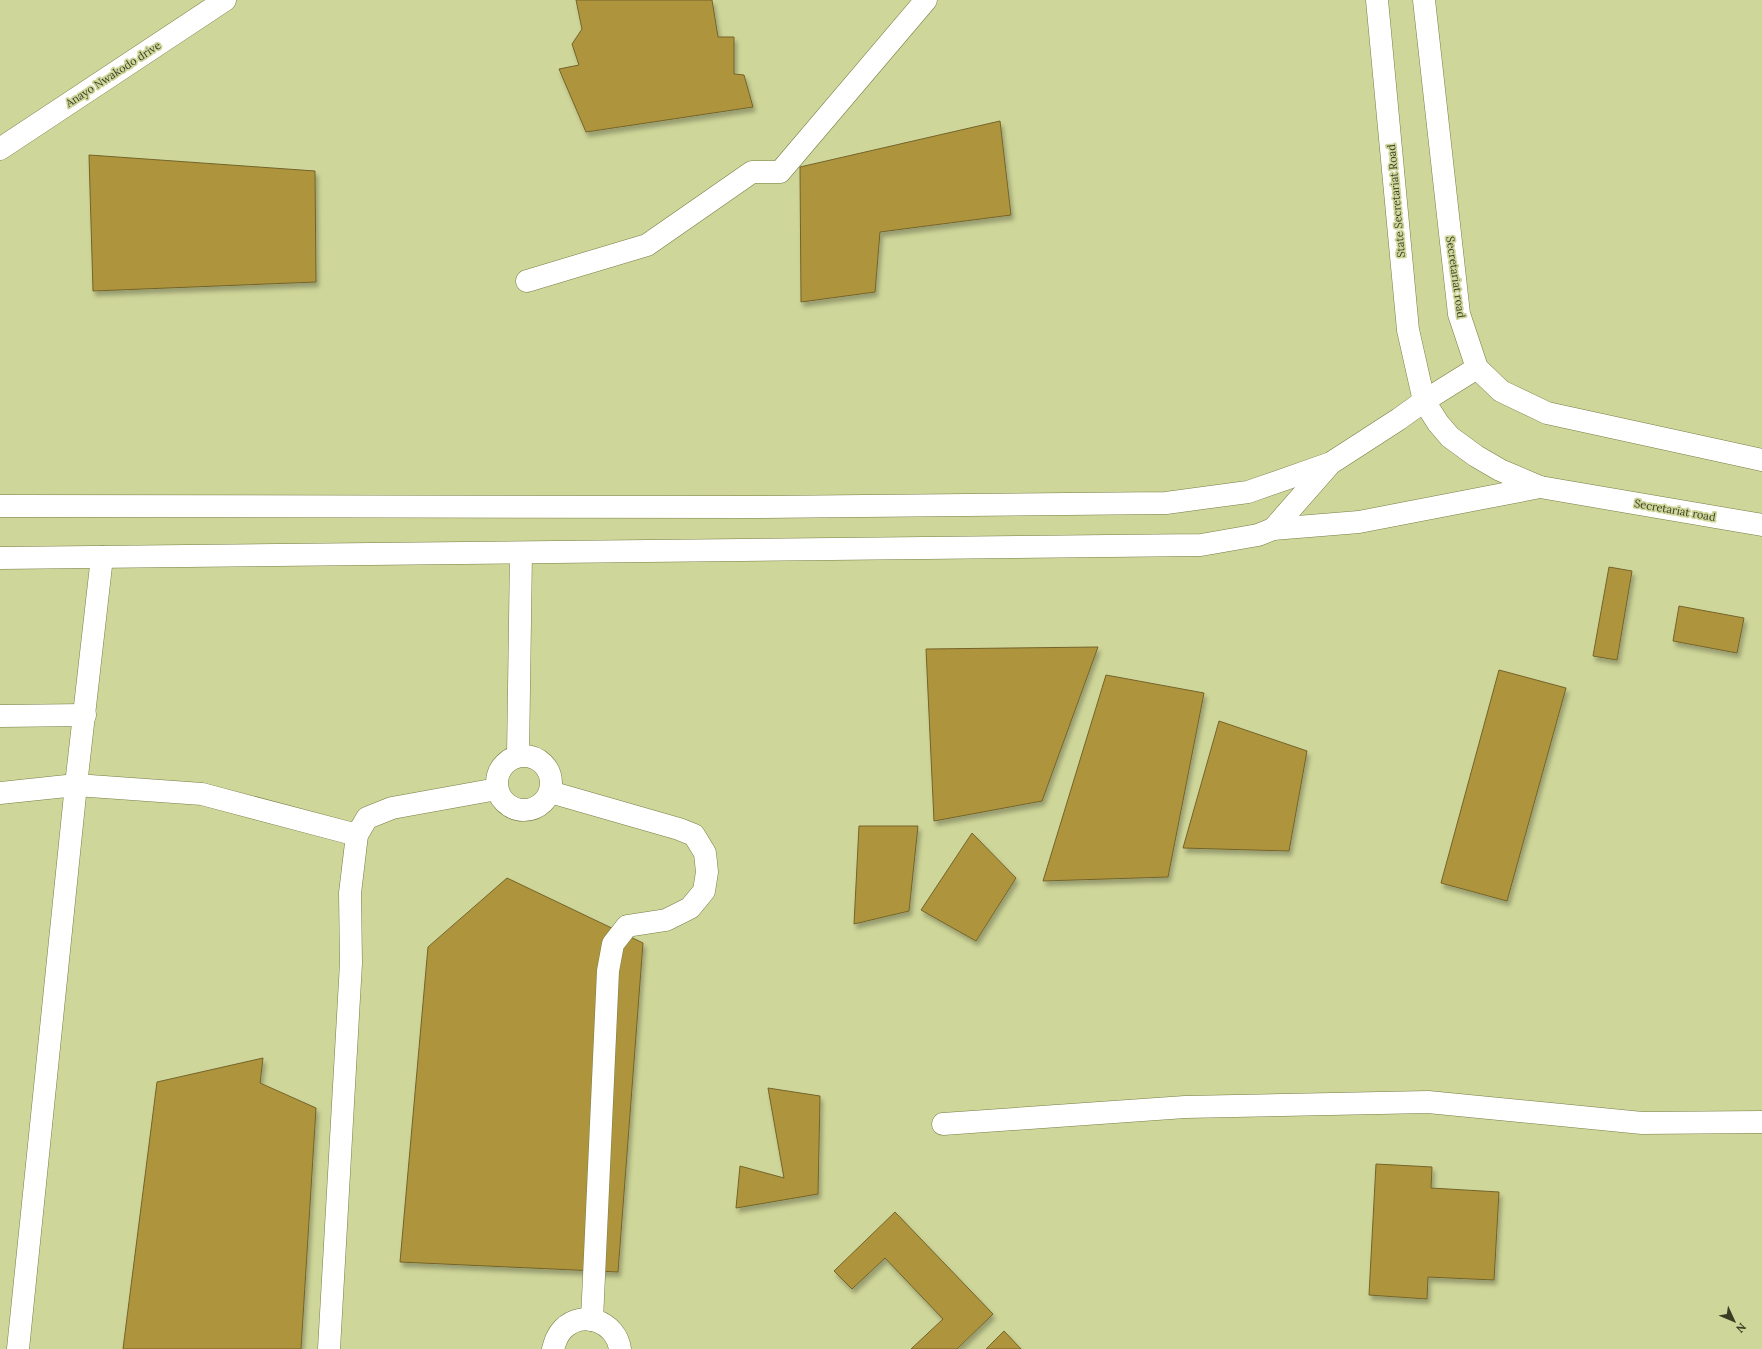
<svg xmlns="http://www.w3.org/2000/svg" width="1762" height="1349" font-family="Lora,serif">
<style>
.building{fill:#ae953c;stroke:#74642a;filter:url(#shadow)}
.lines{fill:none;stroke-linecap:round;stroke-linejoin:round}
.minor-casing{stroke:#787e45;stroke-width:23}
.minor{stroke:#fff;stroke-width:22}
.labels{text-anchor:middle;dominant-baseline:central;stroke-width:3.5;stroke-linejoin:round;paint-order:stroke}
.street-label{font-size:11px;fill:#3b3e25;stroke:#cfd699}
</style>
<defs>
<filter id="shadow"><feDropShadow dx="2.5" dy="4.5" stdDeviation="2" flood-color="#0004"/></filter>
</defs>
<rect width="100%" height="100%" fill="#cfd699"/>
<!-- building -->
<g class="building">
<polygon points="576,0 712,0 718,37 734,37 734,74 744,75 753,107 586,132 559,69 579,65 572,44 582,29"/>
<polygon points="1000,121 1011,215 880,232 875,292 801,302 800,167"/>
<polygon points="89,155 315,171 316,282 93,291"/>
<polygon points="1609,567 1632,571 1617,660 1593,656"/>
<polygon points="1679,606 1744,618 1737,653 1673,641"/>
<polygon points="1098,647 1042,801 934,821 926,649"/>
<polygon points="1499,670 1566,688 1507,901 1441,883"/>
<polygon points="1106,675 1204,693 1168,877 1043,881"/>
<polygon points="1219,721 1307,751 1289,851 1183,848"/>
<polygon points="859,826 918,826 909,911 854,924"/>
<polygon points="972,833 1016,878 976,941 921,910"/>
<polygon points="507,878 643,943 618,1272 400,1262 428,947"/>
<polygon points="263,1058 260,1083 316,1108 301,1349 123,1349 157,1082"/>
<polygon points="768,1088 820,1096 818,1194 736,1208 740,1166 784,1178"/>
<polygon points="1376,1164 1432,1167 1431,1188 1499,1192 1494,1280 1428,1277 1427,1299 1369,1295"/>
<polygon points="895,1212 993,1314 957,1349 911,1349 943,1319 885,1258 852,1289 834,1271"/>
<polygon points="1004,1331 1021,1349 986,1349"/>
</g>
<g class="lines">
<!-- minor casing -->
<g class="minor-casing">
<g id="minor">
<polyline points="1377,0 1408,330 1424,401 1438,423 1450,437 1476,456 1500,470 1540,487 1762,525"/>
<polyline points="1424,0 1459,314 1477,368 1501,391 1547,413 1762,460"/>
<polyline points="0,149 225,0"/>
<polyline points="527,281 647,245 752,172 780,172 926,0"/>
<polyline points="0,506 758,507 1166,503 1248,492 1331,463 1399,419 1424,401 1477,368"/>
<polyline points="1273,529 1330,464"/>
<polyline points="0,558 1201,545 1258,535 1273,529 1359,522 1540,487"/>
<polyline points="0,716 85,715"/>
<polyline points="518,756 521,553"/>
<circle cx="524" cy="783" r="27"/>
<polyline points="550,792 679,829 694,835 705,853 707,872 704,891 690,908 666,920 627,926 613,944 608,971 592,1320"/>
<polyline points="0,793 76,785 202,794 357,835"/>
<polyline points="943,1124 1185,1107 1428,1102 1642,1123 1762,1122"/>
<polyline points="18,1349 76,785 102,557"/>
<polyline points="329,1349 351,963 350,893 357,835 367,818 392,808 497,789"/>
<path d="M553 1349C555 1342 557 1335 563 1329 583 1309 616 1322 620 1349"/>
</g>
</g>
<!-- minor -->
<use href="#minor" class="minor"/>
</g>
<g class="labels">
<!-- street labels -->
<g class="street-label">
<text transform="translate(113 74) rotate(-33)">Anayo Nwakodo drive</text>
<text transform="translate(1396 201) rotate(-95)">State Secretariat Road</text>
<text transform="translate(1456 277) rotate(82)">Secretariat road</text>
<text transform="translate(1675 510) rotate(10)">Secretariat road</text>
</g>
</g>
<!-- north arrow -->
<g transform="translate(1734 1321) rotate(134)" stroke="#cfd699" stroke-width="3" paint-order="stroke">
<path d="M0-3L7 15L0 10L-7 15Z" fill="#3b3e25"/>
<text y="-6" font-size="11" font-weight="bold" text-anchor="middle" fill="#3b3e25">N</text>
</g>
</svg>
